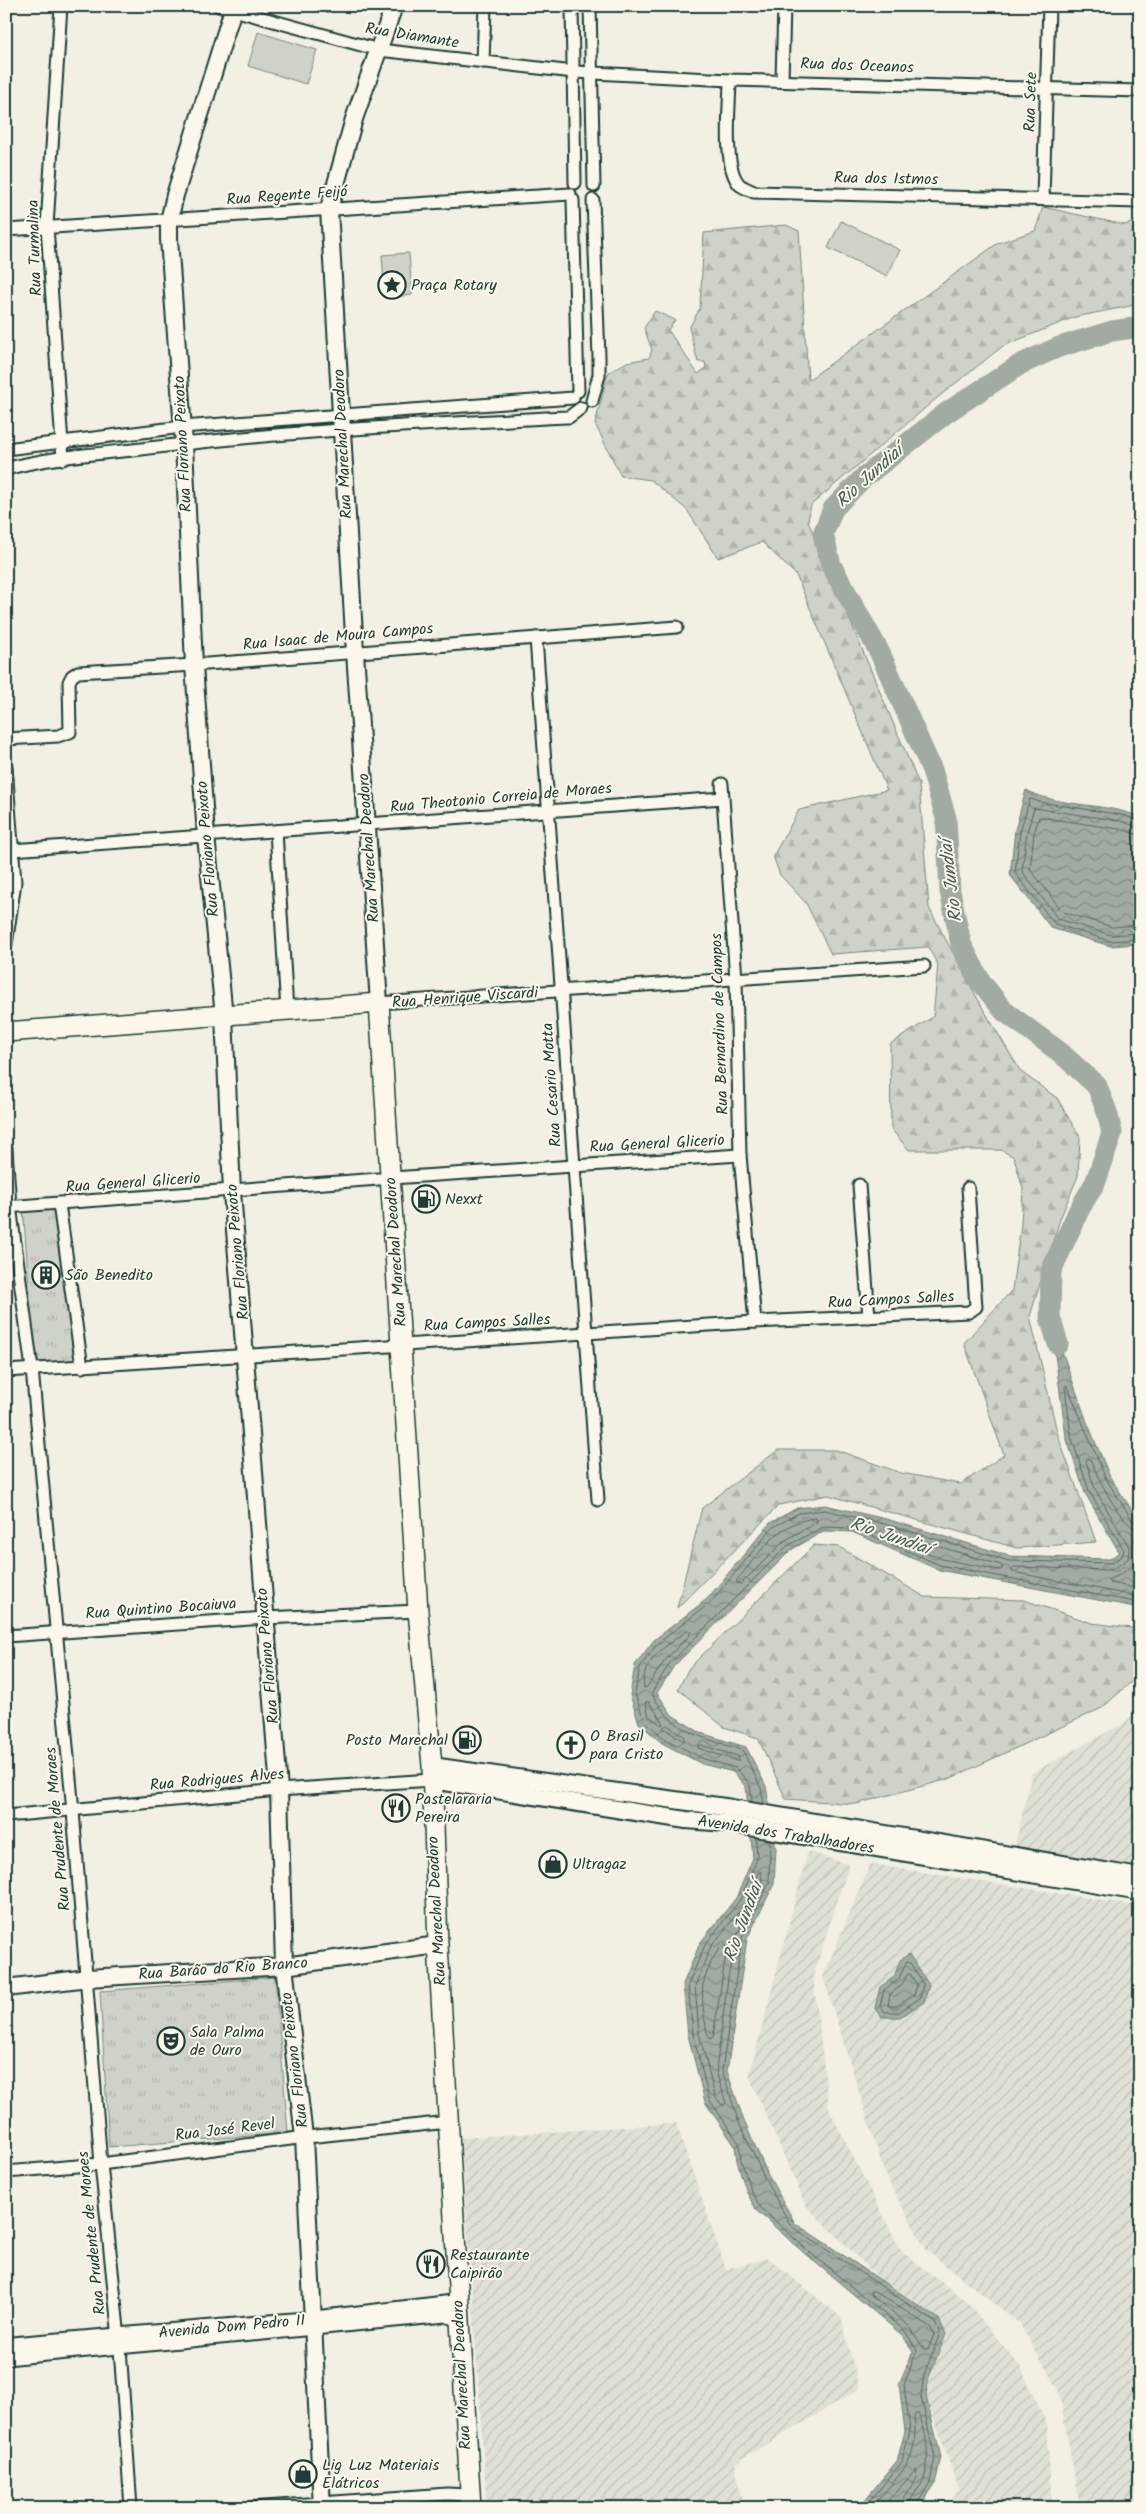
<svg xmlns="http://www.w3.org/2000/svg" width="1146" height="2514" font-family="Kalam,sans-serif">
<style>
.industrial{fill:url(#industrial-furrows)}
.grass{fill:#cfd2c8;stroke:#77887e}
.forest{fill:url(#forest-firs);stroke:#77887e}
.park{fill:url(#park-tufts);stroke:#77887e}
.water{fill:url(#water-waves);stroke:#6e7f75}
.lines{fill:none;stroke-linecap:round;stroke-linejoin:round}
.shore{stroke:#536960;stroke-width:1}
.river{stroke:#a2aba1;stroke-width:21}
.street-casing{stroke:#1f3d34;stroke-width:15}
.secondary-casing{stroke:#1f3d34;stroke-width:20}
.primary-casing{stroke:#1f3d34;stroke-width:22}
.street{stroke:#fbf7ec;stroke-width:11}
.secondary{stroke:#fbf7ec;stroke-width:16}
.primary{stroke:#fbf7ec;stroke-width:19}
.labels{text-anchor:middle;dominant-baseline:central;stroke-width:4;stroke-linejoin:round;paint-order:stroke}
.street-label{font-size:16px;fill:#1f3d34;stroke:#fbf7ec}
.poi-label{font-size:16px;fill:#1f3d34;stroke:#fbf7ec;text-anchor:start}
.water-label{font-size:18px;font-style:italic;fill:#465e55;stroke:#fbf7ec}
</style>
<defs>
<pattern id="industrial-furrows" width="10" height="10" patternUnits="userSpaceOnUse" patternTransform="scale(1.25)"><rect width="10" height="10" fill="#e0e1d6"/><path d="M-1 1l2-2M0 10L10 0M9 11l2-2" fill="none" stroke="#c0c2b8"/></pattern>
<pattern id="forest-firs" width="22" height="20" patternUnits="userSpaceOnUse" patternTransform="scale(1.25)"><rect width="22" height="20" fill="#cfd2c8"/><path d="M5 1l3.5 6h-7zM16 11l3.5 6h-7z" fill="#b1b5ac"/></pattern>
<pattern id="park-tufts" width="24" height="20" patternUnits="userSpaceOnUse" patternTransform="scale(1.25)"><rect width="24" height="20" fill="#cfd2c8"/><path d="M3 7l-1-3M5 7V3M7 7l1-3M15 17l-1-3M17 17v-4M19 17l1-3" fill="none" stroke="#b1b5ac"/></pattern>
<pattern id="water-waves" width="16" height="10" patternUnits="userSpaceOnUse" patternTransform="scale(1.25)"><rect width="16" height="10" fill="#a2aba1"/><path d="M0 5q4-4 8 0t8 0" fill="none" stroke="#838c84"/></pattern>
</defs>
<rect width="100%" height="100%" fill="#f2f0e5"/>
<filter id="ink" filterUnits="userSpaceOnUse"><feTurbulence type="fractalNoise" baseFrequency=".02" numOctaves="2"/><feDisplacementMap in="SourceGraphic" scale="10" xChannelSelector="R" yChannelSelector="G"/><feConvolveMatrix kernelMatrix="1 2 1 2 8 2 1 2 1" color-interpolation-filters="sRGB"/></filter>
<g filter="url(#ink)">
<!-- industrial -->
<g class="industrial">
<polygon points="1140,1707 1140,1869 1014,1849 1032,1773 1124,1723"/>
<polygon points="808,1851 849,1865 813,1976 829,2109 901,2251 966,2301 1020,2366 1047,2424 1052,2508 945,2508 959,2490 926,2396 929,2377 946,2334 940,2319 888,2287 806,2206 749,2076"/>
<polygon points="870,1864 1140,1906 1140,2508 1074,2508 1079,2499 1058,2389 1019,2323 926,2250 885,2175 823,1977"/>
<polygon points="676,2123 726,2269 768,2258 841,2317 860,2389 735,2463 743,2508 487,2508 461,2138"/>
</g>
<!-- grass -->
<g class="grass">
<polygon points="258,32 317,50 306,84 248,66"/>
<polygon points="841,221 900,250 887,276 828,248"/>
<polygon points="409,253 412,295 385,298 382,255"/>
</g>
<!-- forest -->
<g class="forest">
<polygon points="1043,207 1125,225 1140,220 1140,304 1075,317 1003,346 937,398 811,505 808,521 919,784 929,908 982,1007 1021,1072 1057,1098 1080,1137 1078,1176 1060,1219 1030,1316 1058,1436 1096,1542 1017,1548 828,1495 779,1505 677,1608 702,1508 778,1450 836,1450 901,1473 961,1484 1004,1455 964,1343 1012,1290 1021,1224 1023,1189 1014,1157 1001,1150 909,1150 891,1129 890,1044 933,1017 938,965 928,947 831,954 806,903 780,875 773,856 799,810 887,790 796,575 762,542 718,558 687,510 651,480 621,476 595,424 608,373 627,362 649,358 652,350 644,328 655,311 675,320 668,330 698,374 706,368 705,362 698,362 689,328 700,308 704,233 786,225 799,231 808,380 998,243 1035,231"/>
<polygon points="814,1545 839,1547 925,1597 1024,1600 1092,1623 1140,1629 1140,1674 1102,1708 949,1779 856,1804 786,1799 758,1738 724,1727 678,1689 689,1668"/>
</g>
<!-- park -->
<g class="park">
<polygon points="59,1204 77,1363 35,1365 23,1208"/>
<polygon points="275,1977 288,2133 109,2147 100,1991"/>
</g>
<!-- water -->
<g class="water">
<path d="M1026 790C1061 808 1104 802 1140 817V944L1110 946 1051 928 1010 875 1015 830Z"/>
<polygon points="1050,1317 1087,1422 1110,1477 1140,1522 1140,1608 939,1570 852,1532 824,1531 791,1550 674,1666 657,1693 672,1715 701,1733 746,1747 766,1786 776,1848 774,1884 747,1939 727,2071 744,2121 768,2175 795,2223 939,2319 946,2334 929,2377 926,2396 941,2457 935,2484 919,2508 858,2508 897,2461 905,2431 899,2384 913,2351 902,2335 804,2253 757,2211 747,2193 737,2161 735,2146 705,2102 688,2035 683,1984 700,1943 736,1898 753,1858 746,1787 733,1772 702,1764 662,1743 639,1723 630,1695 635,1665 654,1640 707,1599 770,1523 797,1508 825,1505 886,1519 1010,1556 1110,1559 1119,1552 1085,1493 1066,1437"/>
<polygon points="909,1954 929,1985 924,2002 900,2017 882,2017 875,2007 880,1987 894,1977 900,1960"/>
</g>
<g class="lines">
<!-- shore -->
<g class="shore">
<polyline points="1140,821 1122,815 1040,802 1030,799 1020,831 1015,873 1055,924 1110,941 1140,939"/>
<polyline points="1140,828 1121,821 1034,808 1027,832 1022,871 1058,919 1111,935 1140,933"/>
<polyline points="1140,835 1119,829 1039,817 1034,833 1030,869 1063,912 1112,927 1140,925"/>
<path d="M816 1518 817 1522 784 1541 741 1584 737 1583V1580C760 1553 778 1521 816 1518Z"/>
<path d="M1140 1530C1122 1529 1097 1475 1090 1459L1088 1458 1086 1461 1095 1489 1129 1547 1128 1559 1111 1570 1014 1567 1011 1570 1013 1572 1140 1597"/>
<polygon points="894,1533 1001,1565 1003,1568 1000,1570 942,1559 892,1537 891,1534"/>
<path d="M1140 1537 1134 1539C1140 1556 1134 1567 1119 1575 1115 1578 1112 1577 1108 1580L1110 1583 1140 1589"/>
<path d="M687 1631 690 1632V1635L666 1659 647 1687 644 1688C639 1662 669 1643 687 1631Z"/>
<polygon points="646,1702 649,1702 663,1722 662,1725 649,1716"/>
<polygon points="667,1725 684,1736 685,1740 682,1740 663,1728"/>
<polygon points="700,1745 738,1756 739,1760 737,1761 698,1748"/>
<polyline points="752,1802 750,1785 736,1768 704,1759 665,1739 644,1720 635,1694 640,1667 657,1644 711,1602 773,1527 799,1513 825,1510 885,1524 1009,1561 1112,1563 1122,1556 1124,1550 1089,1491 1071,1436 1065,1387 1067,1385 1106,1479 1133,1521 1140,1524"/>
<path d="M764 1804 761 1788 743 1751C710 1738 681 1737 659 1705 656 1701 653 1697 652 1692L670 1663 787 1546 823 1527 854 1528 940 1565 1140 1603"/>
<polyline points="756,1837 757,1859 740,1900 705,1945 688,1985 693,2034 709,2099 739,2143 741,2160 751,2191 761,2208 807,2250 905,2331 917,2350 904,2385 910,2431 902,2462 864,2508"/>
<polyline points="770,1840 769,1883 742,1938 722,2070 739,2123 764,2177 791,2226 935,2322 940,2333 924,2375 921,2396 935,2458 930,2482 915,2508"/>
<polygon points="761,1872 762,1882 737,1935 728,1978 716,2071 726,2103 723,2106 715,2096 699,2033 695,1986 710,1948 745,1904 758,1873"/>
<path d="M725 1944 727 1947 713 2037 710 2039C705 2033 701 1994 703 1985 706 1974 714 1950 725 1944Z"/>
<polygon points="907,1962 911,1964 923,1984 920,1998 899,2012 885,2012 880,2006 884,1990 898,1980"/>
<polygon points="910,1974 917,1985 914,1995 897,2006 888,2006 890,1994 902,1985 907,1975"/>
<polygon points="871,2291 874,2291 930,2327 934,2334 928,2350 924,2349 910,2327 871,2295"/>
<path d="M872 2508C897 2473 920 2466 914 2416L917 2413C927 2425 931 2466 923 2481 919 2490 909 2497 909 2508"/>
<path d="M881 2508 916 2470C920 2481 902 2494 901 2508"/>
</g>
<!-- river -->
<polyline class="river" points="1058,1344 1050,1317 1051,1271 1079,1210 1096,1181 1112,1133 1107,1112 1097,1086 1061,1053 1004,1011 981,982 961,944 950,891 946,818 932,770 880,653 831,565 823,534 833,509 862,479 946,413 1021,364 1059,347 1112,331 1140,327"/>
<!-- street casing -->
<g class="street-casing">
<g id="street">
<polyline points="61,6 47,226 63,459"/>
<polyline points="219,6 379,50 574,72 730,80 1140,91"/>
<polyline points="572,6 575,183"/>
<polyline points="590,6 594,186"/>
<polyline points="483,62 485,6"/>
<path d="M730 80C730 104 722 168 740 185 744 188 750 190 754 192L1140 202"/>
<polyline points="782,80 784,6"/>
<polyline points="1043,198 1049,6"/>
<polyline points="573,200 578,391"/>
<polyline points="6,230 570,194"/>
<polyline points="592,401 599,375 599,357 593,200"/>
<polyline points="6,449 182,427 573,398"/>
<path d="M6 469C52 456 102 454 149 448 288 431 429 424 569 417L581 408"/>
<polyline points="536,638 598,1500"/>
<polyline points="6,739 58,736 70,732 69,682 72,676 78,672 194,665 677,627"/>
<polyline points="6,767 15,882 6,945"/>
<polyline points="722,784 736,979 740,1155 755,1322"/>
<polyline points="276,831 287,1011"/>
<polyline points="12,850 723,798"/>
<polyline points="379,1003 924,966"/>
<polyline points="6,1149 10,1206 32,1369 73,1811 101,2164 120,2348 131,2508"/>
<polyline points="859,1185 869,1317"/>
<polyline points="59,1204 82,1367"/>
<polyline points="6,1207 392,1178 740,1155"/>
<polyline points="6,1371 755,1322 969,1312 976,1307 968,1188"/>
<polyline points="6,1636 265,1618 418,1611"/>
<polyline points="6,1816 279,1790 432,1780"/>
<polyline points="6,2172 101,2164 298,2138 448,2122"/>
<polyline points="6,2359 446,2316 459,2321"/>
<polyline points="251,2508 447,2494 469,2495"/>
</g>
</g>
<!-- secondary casing -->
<g class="secondary-casing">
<g id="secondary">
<polyline points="234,6 175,195 169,221 169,239 184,444 194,665 206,836 224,1016 232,1192 279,1790 284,1966 304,2137 322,2508"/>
<polyline points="379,1003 355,652 329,209 354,119 394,6"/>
<polyline points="432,1766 732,1808 1140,1877"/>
<polyline points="432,1780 686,1820 726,1823 1140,1892"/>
<polyline points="6,1988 88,1978 284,1966 438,1945"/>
<polyline points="6,2346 311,2320 458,2303"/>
</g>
</g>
<!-- primary casing -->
<g class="primary-casing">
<polyline id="primary" points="6,1032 379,1003 418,1611 432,1766 438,1945 471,2508"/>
</g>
<!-- street -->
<use href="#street" class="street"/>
<!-- secondary -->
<use href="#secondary" class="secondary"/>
<!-- primary -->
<use href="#primary" class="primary"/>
</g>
</g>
<!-- icons -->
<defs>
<g id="sight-ring" transform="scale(1.4375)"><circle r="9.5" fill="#fbf7ec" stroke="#1f3d34" stroke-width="1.5"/><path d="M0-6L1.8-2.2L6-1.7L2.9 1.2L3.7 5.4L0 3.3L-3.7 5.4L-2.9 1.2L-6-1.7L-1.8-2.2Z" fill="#1f3d34"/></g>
<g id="fuel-ring" transform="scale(1.4375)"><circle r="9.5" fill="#fbf7ec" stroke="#1f3d34" stroke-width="1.5"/><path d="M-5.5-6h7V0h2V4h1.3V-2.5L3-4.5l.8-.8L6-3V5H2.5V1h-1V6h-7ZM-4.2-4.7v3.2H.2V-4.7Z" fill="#1f3d34"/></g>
<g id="building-ring" transform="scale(1.4375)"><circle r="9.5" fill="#fbf7ec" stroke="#1f3d34" stroke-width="1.5"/><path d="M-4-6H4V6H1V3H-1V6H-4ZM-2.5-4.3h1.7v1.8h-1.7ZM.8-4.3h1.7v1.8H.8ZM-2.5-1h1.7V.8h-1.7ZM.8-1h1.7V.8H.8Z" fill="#1f3d34"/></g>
<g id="church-ring" transform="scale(1.4375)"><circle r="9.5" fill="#fbf7ec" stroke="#1f3d34" stroke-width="1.5"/><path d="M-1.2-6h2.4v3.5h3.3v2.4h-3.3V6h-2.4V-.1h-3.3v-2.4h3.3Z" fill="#1f3d34"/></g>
<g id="restaurant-ring" transform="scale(1.4375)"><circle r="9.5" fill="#fbf7ec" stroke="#1f3d34" stroke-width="1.5"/><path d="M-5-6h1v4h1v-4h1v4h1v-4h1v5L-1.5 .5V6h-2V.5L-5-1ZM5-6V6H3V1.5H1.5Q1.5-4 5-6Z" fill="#1f3d34"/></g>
<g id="shop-ring" transform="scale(1.4375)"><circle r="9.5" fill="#fbf7ec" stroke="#1f3d34" stroke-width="1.5"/><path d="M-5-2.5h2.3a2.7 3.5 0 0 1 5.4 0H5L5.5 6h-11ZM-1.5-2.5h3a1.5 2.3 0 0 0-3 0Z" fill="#1f3d34"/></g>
<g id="theatre-ring" transform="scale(1.4375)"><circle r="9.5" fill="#fbf7ec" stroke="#1f3d34" stroke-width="1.5"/><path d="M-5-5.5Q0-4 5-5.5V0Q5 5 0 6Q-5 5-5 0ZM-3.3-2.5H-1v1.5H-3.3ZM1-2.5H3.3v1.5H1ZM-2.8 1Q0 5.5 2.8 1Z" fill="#1f3d34"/></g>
</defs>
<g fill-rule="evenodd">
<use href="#sight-ring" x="392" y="285"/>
<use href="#fuel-ring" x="426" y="1199"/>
<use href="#building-ring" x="46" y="1275"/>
<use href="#fuel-ring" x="467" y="1740"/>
<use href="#church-ring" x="571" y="1745"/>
<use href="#restaurant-ring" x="396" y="1808"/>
<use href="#shop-ring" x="553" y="1864"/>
<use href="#theatre-ring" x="171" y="2041"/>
<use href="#restaurant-ring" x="431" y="2264"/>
<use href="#shop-ring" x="303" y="2474"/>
</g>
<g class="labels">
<!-- street labels -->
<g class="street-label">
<text transform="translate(412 36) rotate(9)">Rua Diamante</text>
<text transform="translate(857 66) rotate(2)">Rua dos Oceanos</text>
<text transform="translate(1031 102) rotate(-88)">Rua Sete</text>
<text transform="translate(886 179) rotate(1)">Rua dos Istmos</text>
<text transform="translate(287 196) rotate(-4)">Rua Regente Feijó</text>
<text transform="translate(35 248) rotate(-92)">Rua Turmalina</text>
<text transform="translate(183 444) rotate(-93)">Rua Floriano Peixoto</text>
<text transform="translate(343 444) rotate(-93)">Rua Marechal Deodoro</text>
<text transform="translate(338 637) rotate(-5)">Rua Isaac de Moura Campos</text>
<text transform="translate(501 798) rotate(-5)">Rua Theotonio Correia de Moraes</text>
<text transform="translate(369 848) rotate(-94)">Rua Marechal Deodoro</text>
<text transform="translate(208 849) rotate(-95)">Rua Floriano Peixoto</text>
<text transform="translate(465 998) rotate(-4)">Rua Henrique Viscardi</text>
<text transform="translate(720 1024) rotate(-92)">Rua Bernardino de Campos</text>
<text transform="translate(552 1085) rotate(-94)">Rua Cesario Motta</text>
<text transform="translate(657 1144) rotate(-3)">Rua General Glicerio</text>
<text transform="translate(133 1183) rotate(-4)">Rua General Glicerio</text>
<text transform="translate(238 1252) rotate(-95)">Rua Floriano Peixoto</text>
<text transform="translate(396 1252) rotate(-94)">Rua Marechal Deodoro</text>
<text transform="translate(891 1300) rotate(-3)">Rua Campos Salles</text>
<text transform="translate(487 1323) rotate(-3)">Rua Campos Salles</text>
<text transform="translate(161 1609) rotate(-4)">Rua Quintino Bocaiuva</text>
<text transform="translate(268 1656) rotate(-95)">Rua Floriano Peixoto</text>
<text transform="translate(217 1780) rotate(-5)">Rua Rodrigues Alves</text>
<text transform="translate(58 1829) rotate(-95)">Rua Prudente de Moraes</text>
<text transform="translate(786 1835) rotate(9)">Avenida dos Trabalhadores</text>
<text transform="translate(437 1911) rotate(-93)">Rua Marechal Deodoro</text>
<text transform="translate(223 1969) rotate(-4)">Rua Barão do Rio Branco</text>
<text transform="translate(295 2060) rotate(-97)">Rua Floriano Peixoto</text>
<text transform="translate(225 2130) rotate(-7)">Rua José Revel</text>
<text transform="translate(92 2233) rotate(-96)">Rua Prudente de Moraes</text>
<text transform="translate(232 2327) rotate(-5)">Avenida Dom Pedro II</text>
<text transform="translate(462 2375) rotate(-93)">Rua Marechal Deodoro</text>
</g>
<!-- poi labels -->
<g class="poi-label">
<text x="411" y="285">Praça Rotary</text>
<text x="445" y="1199">Nexxt</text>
<text x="65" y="1275">São Benedito</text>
<text x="590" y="1736">O Brasil<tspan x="590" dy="18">para Cristo</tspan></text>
<text x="448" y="1740" text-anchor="end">Posto Marechal</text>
<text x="415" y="1799">Pastelararia<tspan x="415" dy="18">Pereira</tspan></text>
<text x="572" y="1864">Ultragaz</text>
<text x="190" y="2032">Sala Palma<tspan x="190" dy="18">de Ouro</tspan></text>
<text x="450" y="2255">Restaurante<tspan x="450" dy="18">Caipirão</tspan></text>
<text x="322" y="2465">Lig Luz Materiais<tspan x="322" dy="18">Elátricos</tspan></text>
</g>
<!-- water labels -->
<g class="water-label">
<text transform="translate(870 477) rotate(-42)">Rio Jundiaí</text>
<text transform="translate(952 881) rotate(-97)">Rio Jundiaí</text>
<text transform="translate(890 1537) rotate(19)">Rio Jundiaí</text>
<text transform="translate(744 1922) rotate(-70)">Rio Jundiaí</text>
</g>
</g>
<!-- margin -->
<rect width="1146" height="2514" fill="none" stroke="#fbf7ec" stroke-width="25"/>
<rect x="12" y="12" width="1121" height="2489" fill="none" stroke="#1f3d34" stroke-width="2" filter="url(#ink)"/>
</svg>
